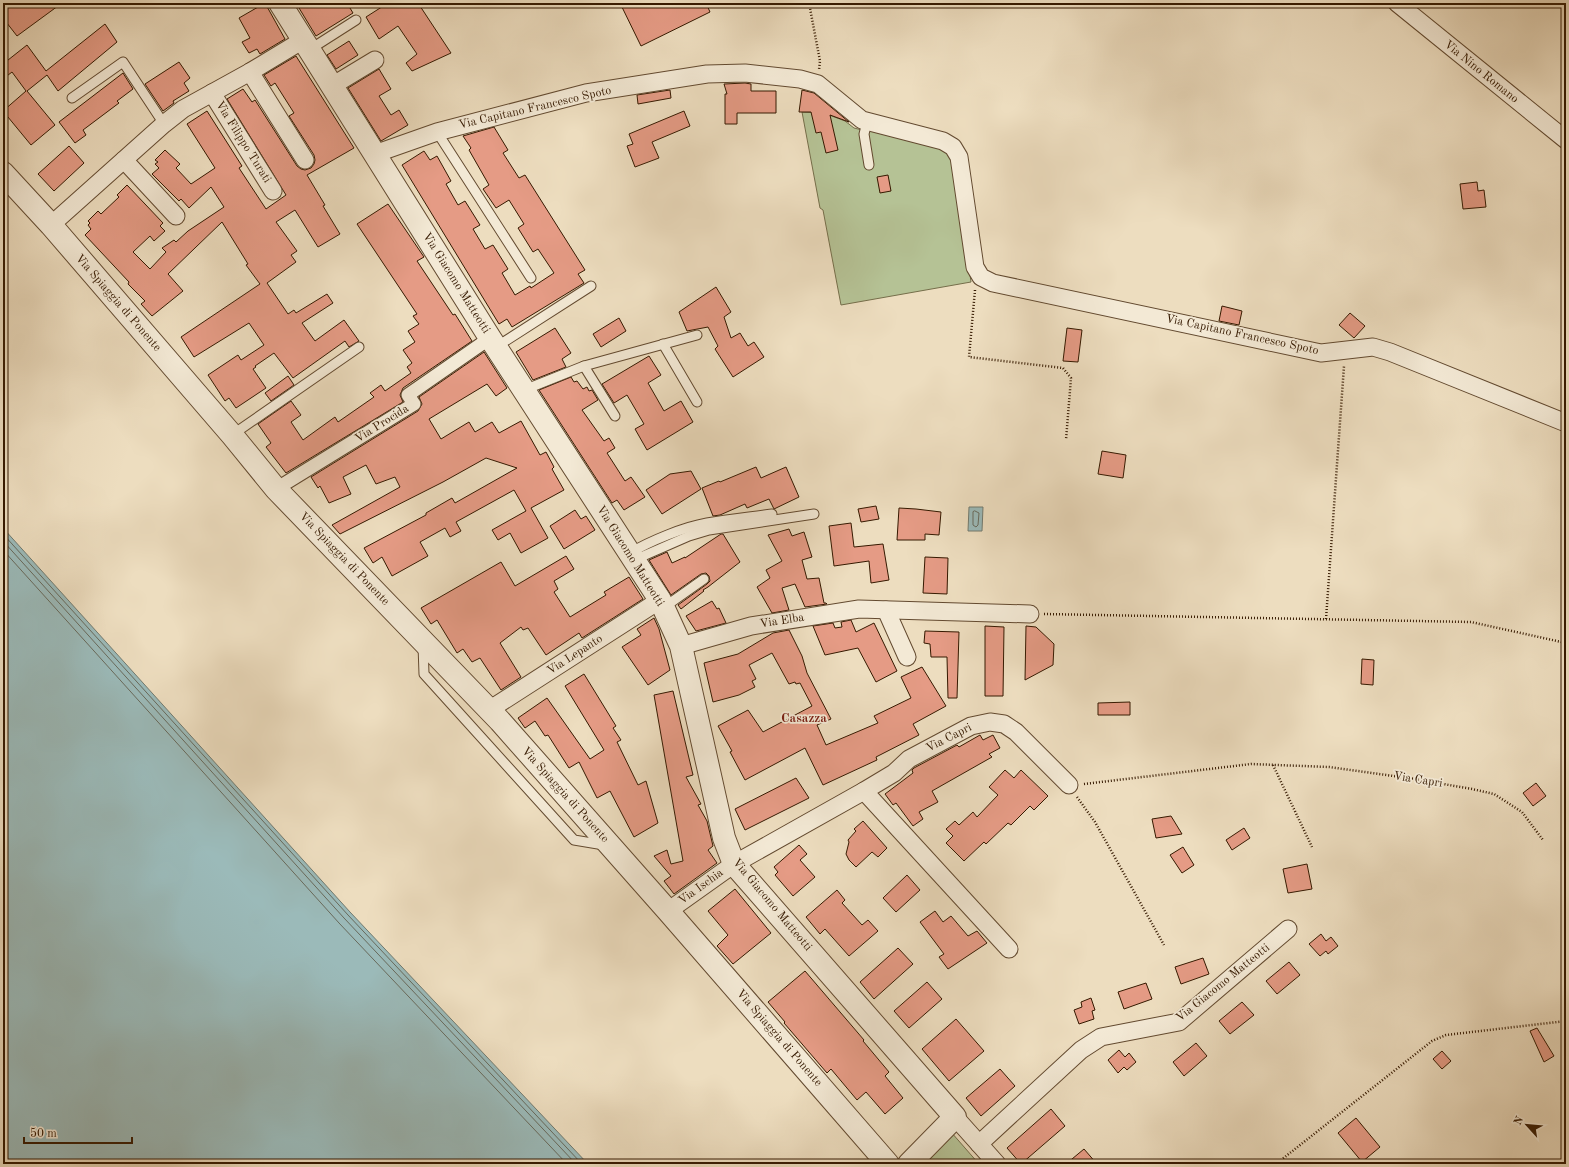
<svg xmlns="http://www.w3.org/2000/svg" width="1569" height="1167" font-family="'Old Standard TT',serif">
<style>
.green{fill:#b5c295;stroke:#756e4a}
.water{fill:#9bbab9;stroke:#727a6f}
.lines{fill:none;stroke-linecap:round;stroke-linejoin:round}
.shore{stroke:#686a5c;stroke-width:1}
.building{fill:#e59b85;stroke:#351900}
.service-casing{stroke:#634a30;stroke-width:11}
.pedestrian-casing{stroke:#634a30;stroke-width:15}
.minor-casing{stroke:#634a30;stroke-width:19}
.tertiary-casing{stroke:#634a30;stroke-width:24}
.path{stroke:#351900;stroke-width:2.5;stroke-dasharray:1 2;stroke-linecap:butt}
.service{stroke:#f3e9d5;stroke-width:9}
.pedestrian{stroke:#f3e9d5;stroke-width:13}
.minor{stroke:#f3e9d5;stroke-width:17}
.tertiary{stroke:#f3e9d5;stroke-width:22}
.labels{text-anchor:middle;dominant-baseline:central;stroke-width:3.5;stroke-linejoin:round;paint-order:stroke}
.street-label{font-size:12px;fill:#351900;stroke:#f3e9d5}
.neighbourhood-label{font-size:13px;font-weight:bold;fill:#7a1f14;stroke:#f3e9d5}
</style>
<rect width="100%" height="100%" fill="#edddbf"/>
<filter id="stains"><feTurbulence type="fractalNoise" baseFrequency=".005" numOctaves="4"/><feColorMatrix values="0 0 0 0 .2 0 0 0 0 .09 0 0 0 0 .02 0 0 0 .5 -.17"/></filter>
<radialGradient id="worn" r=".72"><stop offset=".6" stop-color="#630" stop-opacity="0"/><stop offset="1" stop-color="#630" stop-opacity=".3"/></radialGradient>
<!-- green -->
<g class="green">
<polygon points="802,112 824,113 845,121 854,128 870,132 871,129 935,143 949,152 955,164 971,282 841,305 823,210 820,208"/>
<polygon points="951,1132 979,1164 919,1164"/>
</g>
<!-- water -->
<g class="water">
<polygon points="969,507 983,507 982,531 968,531"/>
<polygon points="3,528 350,912 588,1164 3,1164"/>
</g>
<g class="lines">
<!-- shore -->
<g class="shore">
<polygon points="975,511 979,513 978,525 976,527 973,525 973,512"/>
<polyline points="3,534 348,915 582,1164"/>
<polyline points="3,541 344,918 576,1164"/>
<polyline points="3,550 339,923 567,1164"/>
</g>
</g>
<!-- building -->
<g class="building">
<polygon points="11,3 62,3 17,36 3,18 3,9"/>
<polygon points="265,3 285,39 260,54 257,49 249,53 242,42 250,38 239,18"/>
<polygon points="296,3 347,3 353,13 316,36"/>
<polygon points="388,3 418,3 451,53 412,71 406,63 417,54 398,26 379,39 366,17"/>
<polygon points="620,3 706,3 710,12 641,46"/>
<polygon points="105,24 117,42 58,91 47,75 27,91 55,125 31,145 3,111 26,91 12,72 3,79 3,64 27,45 46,71"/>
<polygon points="349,41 358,55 336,69 327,55"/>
<polygon points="296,56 354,148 307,175 325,205 323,206 340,234 318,247 295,210 276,222 297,251 291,255 296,262 267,283 288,314 294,310 296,313 327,294 333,303 302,323 315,341 344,320 359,341 349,347 345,341 293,378 274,353 255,366 256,367 253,369 266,388 236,408 229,398 225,401 208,375 238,355 241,360 264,345 249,323 194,357 181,337 260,284 246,265 248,264 222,222 168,274 183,291 152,316 141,304 145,301 128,284 129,282 85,235 91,229 88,225 90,223 88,221 98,211 101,214 119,197 117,195 127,185 163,223 160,226 165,231 154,241 150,236 133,252 150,269 166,252 162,248 174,240 176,242 188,231 224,207 211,187 189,208 181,199 179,201 152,174 159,168 155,164 158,162 155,160 165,150 180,164 176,168 191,184 215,168 187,124 207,111 242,166 239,168 266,209 286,195 227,99 243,89 252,102 255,100 297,166 301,169 305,170 311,168 314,164 315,160 314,155 289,116 294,113 275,83 271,86 264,75"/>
<polygon points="179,62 190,78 184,83 189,91 173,101 174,103 163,111 145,84"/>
<polygon points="379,69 391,89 379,96 391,115 399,110 408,125 381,141 348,88"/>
<polygon points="123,73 133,89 117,101 119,103 83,130 86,135 75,143 59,122"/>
<polygon points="745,83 751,84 751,91 776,91 776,113 737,113 737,124 725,124 725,94 727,94 724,84"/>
<polygon points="670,90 671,98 638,104 637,95"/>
<polygon points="802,90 814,93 849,122 830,115 838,150 826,153 821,132 816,133 811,112 799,112"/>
<polygon points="684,111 690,126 652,142 659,158 635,167 627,146 633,144 629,134"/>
<polygon points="494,127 508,150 503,153 519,178 525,175 585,270 578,274 584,283 512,327 507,319 499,324 402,165 424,151 430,160 437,156 451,181 446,184 458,205 465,201 480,225 473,229 485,249 493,245 508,269 502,273 515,295 530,286 531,288 554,273 538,249 533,252 518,228 524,224 509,200 496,208 483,189 489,185 469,150 471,148 463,136"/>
<polygon points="69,146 84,163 54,191 38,174"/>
<polygon points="888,175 891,191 880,193 877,177"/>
<polygon points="1477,182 1478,191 1484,190 1486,207 1463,209 1460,184"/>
<polygon points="388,204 424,257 417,261 453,315 455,314 472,341 403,388 400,395 403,402 286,473 266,447 271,443 258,424 291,401 301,415 291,422 303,440 335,417 338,422 374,397 370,393 381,385 385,391 411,373 407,367 412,363 403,350 415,342 408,331 419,324 413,316 417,314 357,224"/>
<polygon points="716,287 731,312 724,317 731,338 740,333 748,346 754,342 764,357 733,377 715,349 718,346 708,327 687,331 679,312"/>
<polygon points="1222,306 1242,311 1239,325 1219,321"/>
<polygon points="1350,313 1365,326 1354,338 1339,325"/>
<polygon points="619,318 626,331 601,347 593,334"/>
<polygon points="555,328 571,353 562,359 566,367 533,380 516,352"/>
<polygon points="1067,328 1082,330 1078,362 1063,361"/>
<polygon points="484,352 507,388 496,396 487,384 429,419 441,439 469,422 475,432 492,422 499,433 521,421 540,455 546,452 554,467 552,469 564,490 531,508 548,538 521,553 510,533 498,540 492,530 526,511 514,490 456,522 461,531 450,537 445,528 420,542 428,556 392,576 382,557 373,563 364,548 426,515 426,513 452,498 455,503 517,468 486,458 443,482 340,534 332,525 400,487 395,477 376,484 366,465 343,477 351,494 329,503 320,486 318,488 311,477 418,411 422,404 419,397"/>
<polygon points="649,356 661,375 648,383 664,411 681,401 693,422 647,450 635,429 644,424 627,395 614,403 602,384"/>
<polygon points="288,376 294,385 271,401 265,393"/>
<polygon points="571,377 574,382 577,381 583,389 587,387 589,391 592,390 598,400 582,410 604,441 609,438 615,448 607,453 625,481 631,477 645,497 624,510 617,500 612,503 539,390"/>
<polygon points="1102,451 1126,455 1123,478 1098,474"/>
<polygon points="756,467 761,478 786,467 799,497 774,509 769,499 747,508 745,504 720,515 713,516 702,488 719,481 720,482"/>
<polygon points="691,471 701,489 662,514 646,490 670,474"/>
<polygon points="876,506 879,519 861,522 858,509"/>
<polygon points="899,508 916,509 941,512 939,535 925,534 925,540 897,540"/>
<polygon points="575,510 581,519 586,516 595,530 564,549 550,526"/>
<polygon points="851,523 854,547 883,544 889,580 871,583 869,561 834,566 829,526"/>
<polygon points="789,529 792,536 804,532 812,557 802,560 807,579 819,578 824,603 826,603 827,604 805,607 795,584 782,588 789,610 772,613 757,587 770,578 766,570 782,561 768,535"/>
<polygon points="721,534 723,534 740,562 708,587 703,590 704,591 681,609 678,605 707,584 710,581 709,576 706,573 701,574 671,595 649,560 667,552 672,563 685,557 685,558"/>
<polygon points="566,556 574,569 554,581 558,589 554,592 570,617 606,595 604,592 629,577 643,599 582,638 579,633 546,655 528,628 523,630 521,627 500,643 521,677 501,690 480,658 472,662 463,649 457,653 437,620 431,624 421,608 501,562 515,586"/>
<polygon points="925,557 948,558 947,594 923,593"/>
<polygon points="712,601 717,609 719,608 726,623 696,631 686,616"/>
<polygon points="654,618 659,629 670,670 648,685 622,647 641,635 637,629"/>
<polygon points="851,620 856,632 874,623 897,671 876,682 858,648 825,655 813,626 833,623 835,628 842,627 841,622"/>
<polygon points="985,626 1004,627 1003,696 985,696"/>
<polygon points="1026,626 1036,627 1054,644 1053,665 1025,680"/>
<polygon points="789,630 802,656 807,673 831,719 817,725 826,745 878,723 874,716 911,698 901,677 922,667 946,706 913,724 919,735 876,757 877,760 823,785 805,748 745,780 730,752 732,751 718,726 748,710 763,732 812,706 800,683 796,684 795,682 789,684 772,653 749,665 756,679 752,681 755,687 739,695 713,702 704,663 738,654 773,633"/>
<polygon points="925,631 959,632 957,698 948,698 947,657 931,657 930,644 924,643"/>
<polygon points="1362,659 1374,660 1373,685 1361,684"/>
<polygon points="584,674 616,726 613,728 621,740 617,742 638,785 646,781 658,823 634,837 610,791 597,798 579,762 569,768 548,735 545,736 535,721 525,728 518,718 547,698 590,759 604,750 565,686"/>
<polygon points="673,691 693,775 686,777 701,804 698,805 707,821 713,846 708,850 717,863 674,894 664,881 671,876 654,856 667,850 671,864 683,861 654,695"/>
<polygon points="1130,702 1130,715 1098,715 1098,703"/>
<polygon points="980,735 983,740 993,735 1000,748 989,754 992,757 932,791 938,802 919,812 923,819 913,826 896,803 893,805 885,794 913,773 912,770 914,768 957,745 959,747"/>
<polygon points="1005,770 1014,778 1021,770 1048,796 1034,810 1030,806 1011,825 1008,823 986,844 984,842 964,861 946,843 953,836 946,829 955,821 959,825 973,812 977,817 998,795 989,787"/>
<polygon points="796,778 809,798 745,830 735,809"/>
<polygon points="1536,783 1546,796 1533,806 1523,793"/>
<polygon points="1171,816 1182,834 1156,838 1152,819"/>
<polygon points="863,821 887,848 878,857 872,852 856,867 849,860 846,854 849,842 848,840 856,831 854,829"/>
<polygon points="1244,828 1250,838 1232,850 1226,840"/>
<polygon points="799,845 807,854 800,860 815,877 793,896 775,875 778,872 774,867"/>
<polygon points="1183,847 1194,865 1182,873 1170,855"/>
<polygon points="1307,864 1312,889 1288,893 1283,869"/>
<polygon points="907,875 920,890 896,912 883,898"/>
<polygon points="735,889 771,933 733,964 717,946 728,935 708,911"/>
<polygon points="837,890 845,900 842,903 862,925 868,920 878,931 849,956 825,929 820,934 806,917"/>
<polygon points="935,911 943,922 951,916 968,936 977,931 987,943 948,969 939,957 944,954 920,922"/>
<polygon points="1321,934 1326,941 1331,937 1338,946 1328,954 1326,951 1320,956 1309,944"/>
<polygon points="898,948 913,964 874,999 860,982"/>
<polygon points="1203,958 1209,974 1181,984 1175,967"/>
<polygon points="1289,962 1300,975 1277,994 1266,981"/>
<polygon points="805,971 864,1040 863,1041 889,1072 885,1076 903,1098 885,1114 866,1092 857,1100 831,1069 827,1073 784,1023 785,1022 768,1002"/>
<polygon points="927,982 942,999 909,1028 894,1011"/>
<polygon points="1146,983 1152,999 1124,1009 1118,992"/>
<polygon points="1091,998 1095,1010 1092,1011 1094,1019 1079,1024 1074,1010 1082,1007 1081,1002"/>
<polygon points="1242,1002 1254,1015 1230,1034 1219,1021"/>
<polygon points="956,1019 984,1051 949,1081 922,1049"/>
<polygon points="1537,1028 1554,1056 1544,1062 1530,1031"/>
<polygon points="1196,1043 1207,1056 1184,1076 1173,1062"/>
<polygon points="1119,1050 1125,1057 1129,1053 1136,1062 1127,1070 1124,1067 1118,1073 1108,1060"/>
<polygon points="1442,1051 1451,1061 1442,1069 1433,1059"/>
<polygon points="1000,1069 1015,1086 981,1116 966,1098"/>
<polygon points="1051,1109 1065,1126 1021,1164 1007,1148"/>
<polygon points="1356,1118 1380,1147 1362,1162 1338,1133"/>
<polygon points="1084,1149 1097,1164 1066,1164"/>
</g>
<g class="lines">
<!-- service casing -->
<g class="service-casing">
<g id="service">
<polyline points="309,50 356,20"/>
<polyline points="72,98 123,62 164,124"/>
<polyline points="867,122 864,134 869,165"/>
<polyline points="437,132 531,278"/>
<polyline points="663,344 697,402"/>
<polyline points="496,347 591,286"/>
<polyline points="584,366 615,416"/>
<polyline points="524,390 584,366 697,335"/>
<polyline points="232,435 359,347"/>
<path d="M630 553C650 541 684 527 707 523 729 519 751 517 772 514"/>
<polyline points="634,560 689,536 709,530 814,514"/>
<polyline points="663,608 704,579"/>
<polyline points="423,645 424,674 574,840 604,845"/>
</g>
</g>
<!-- pedestrian casing -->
<g class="pedestrian-casing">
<polyline id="pedestrian" points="276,489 414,404 408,395 490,338"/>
</g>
<!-- minor casing -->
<g class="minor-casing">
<g id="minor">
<polyline points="1397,3 1566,140"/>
<polyline points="250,72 305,160"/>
<polyline points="332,86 375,60"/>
<polyline points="212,93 273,191"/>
<polyline points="375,156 383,151 437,132 586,93 707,74 745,73 800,79 818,84 862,120 943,141 953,147 959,157 975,267 981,277 993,283 1321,353 1373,347 1390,352 1566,423"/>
<polyline points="124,160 176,216"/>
<polyline points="51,225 164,124 183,109 250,72 303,40"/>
<polyline points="886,610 907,657"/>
<polyline points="681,646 751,626 859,609 1030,614"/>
<polyline points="489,710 660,600"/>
<polyline points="864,791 1009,949"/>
<polyline points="668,911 734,864 864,791 894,773 909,759 971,726 990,722 1004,724 1016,732 1069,785"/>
<polyline points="955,1117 997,1164"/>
<polyline points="979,1144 1081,1050 1101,1037 1179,1022 1288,929"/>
</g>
</g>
<!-- tertiary casing -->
<g class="tertiary-casing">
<g id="tertiary">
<polyline points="280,3 490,338 660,600 681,646 724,838 734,864 955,1117 909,1164"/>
<polyline points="3,173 51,225 232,435 276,489 500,721 668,911 888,1164"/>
</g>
</g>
<!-- path -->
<g class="path">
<polyline points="809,3 820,61 819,70"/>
<polyline points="975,290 969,357 1063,368 1071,378 1066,440"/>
<polyline points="1044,614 1471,622 1566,643"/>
<polyline points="1326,619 1344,366"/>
<polyline points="1273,765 1312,847"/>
<polyline points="1084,784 1251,764 1329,767 1415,779 1472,789 1494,794 1522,812 1543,840"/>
<polyline points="1077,797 1095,822 1164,945"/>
<polyline points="1276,1164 1432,1041 1446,1035 1566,1021"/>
</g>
<!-- service -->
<use href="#service" class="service"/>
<!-- pedestrian -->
<use href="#pedestrian" class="pedestrian"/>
<!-- minor -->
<use href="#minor" class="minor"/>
<!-- tertiary -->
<use href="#tertiary" class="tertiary"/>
</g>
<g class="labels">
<!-- street labels -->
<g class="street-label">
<text transform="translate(1481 72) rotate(39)">Via Nino Romano</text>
<text transform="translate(535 108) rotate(-13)">Via Capitano Francesco Spoto</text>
<text transform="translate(243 142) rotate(58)">Via Filippo Turati</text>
<text transform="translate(456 283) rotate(58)">Via Giacomo Matteotti</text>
<text transform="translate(118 303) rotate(49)">Via Spiaggia di Ponente</text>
<text transform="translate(1242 335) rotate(12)">Via Capitano Francesco Spoto</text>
<text transform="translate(382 424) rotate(-32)">Via Procida</text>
<text transform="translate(630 556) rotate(58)">Via Giacomo Matteotti</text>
<text transform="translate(344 559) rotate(46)">Via Spiaggia di Ponente</text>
<text transform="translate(782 621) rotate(-9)">Via Elba</text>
<text transform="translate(575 655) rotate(-33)">Via Lepanto</text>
<text transform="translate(949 738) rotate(-27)">Via Capri</text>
<text transform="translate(1418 780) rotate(9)">Via Capri</text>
<text transform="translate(565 795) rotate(48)">Via Spiaggia di Ponente</text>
<text transform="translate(701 887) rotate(-36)">Via Ischia</text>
<text transform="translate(772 905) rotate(50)">Via Giacomo Matteotti</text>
<text transform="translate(1223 983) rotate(-39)">Via Giacomo Matteotti</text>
<text transform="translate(779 1038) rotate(49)">Via Spiaggia di Ponente</text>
</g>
<!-- neighbourhood labels -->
<g class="neighbourhood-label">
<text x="804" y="718">Casazza</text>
</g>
</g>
<!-- margin -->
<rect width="1569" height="1167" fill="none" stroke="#edddbf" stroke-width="16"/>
<rect x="4" y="4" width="1561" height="1159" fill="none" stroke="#351900" stroke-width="2"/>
<rect x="8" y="8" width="1553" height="1151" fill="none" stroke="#351900"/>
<!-- north arrow -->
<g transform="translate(1527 1125) rotate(297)" stroke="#f3e9d5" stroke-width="3" paint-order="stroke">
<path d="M0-3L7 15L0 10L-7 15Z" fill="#351900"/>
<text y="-6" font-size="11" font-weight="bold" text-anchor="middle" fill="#351900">N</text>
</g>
<!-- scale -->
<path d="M24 1137v6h108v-6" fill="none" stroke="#351900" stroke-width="2"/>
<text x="30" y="1137" font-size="12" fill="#351900" stroke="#f3e9d5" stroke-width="3" paint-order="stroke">50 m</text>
<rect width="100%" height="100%" filter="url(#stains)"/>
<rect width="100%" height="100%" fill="url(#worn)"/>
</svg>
